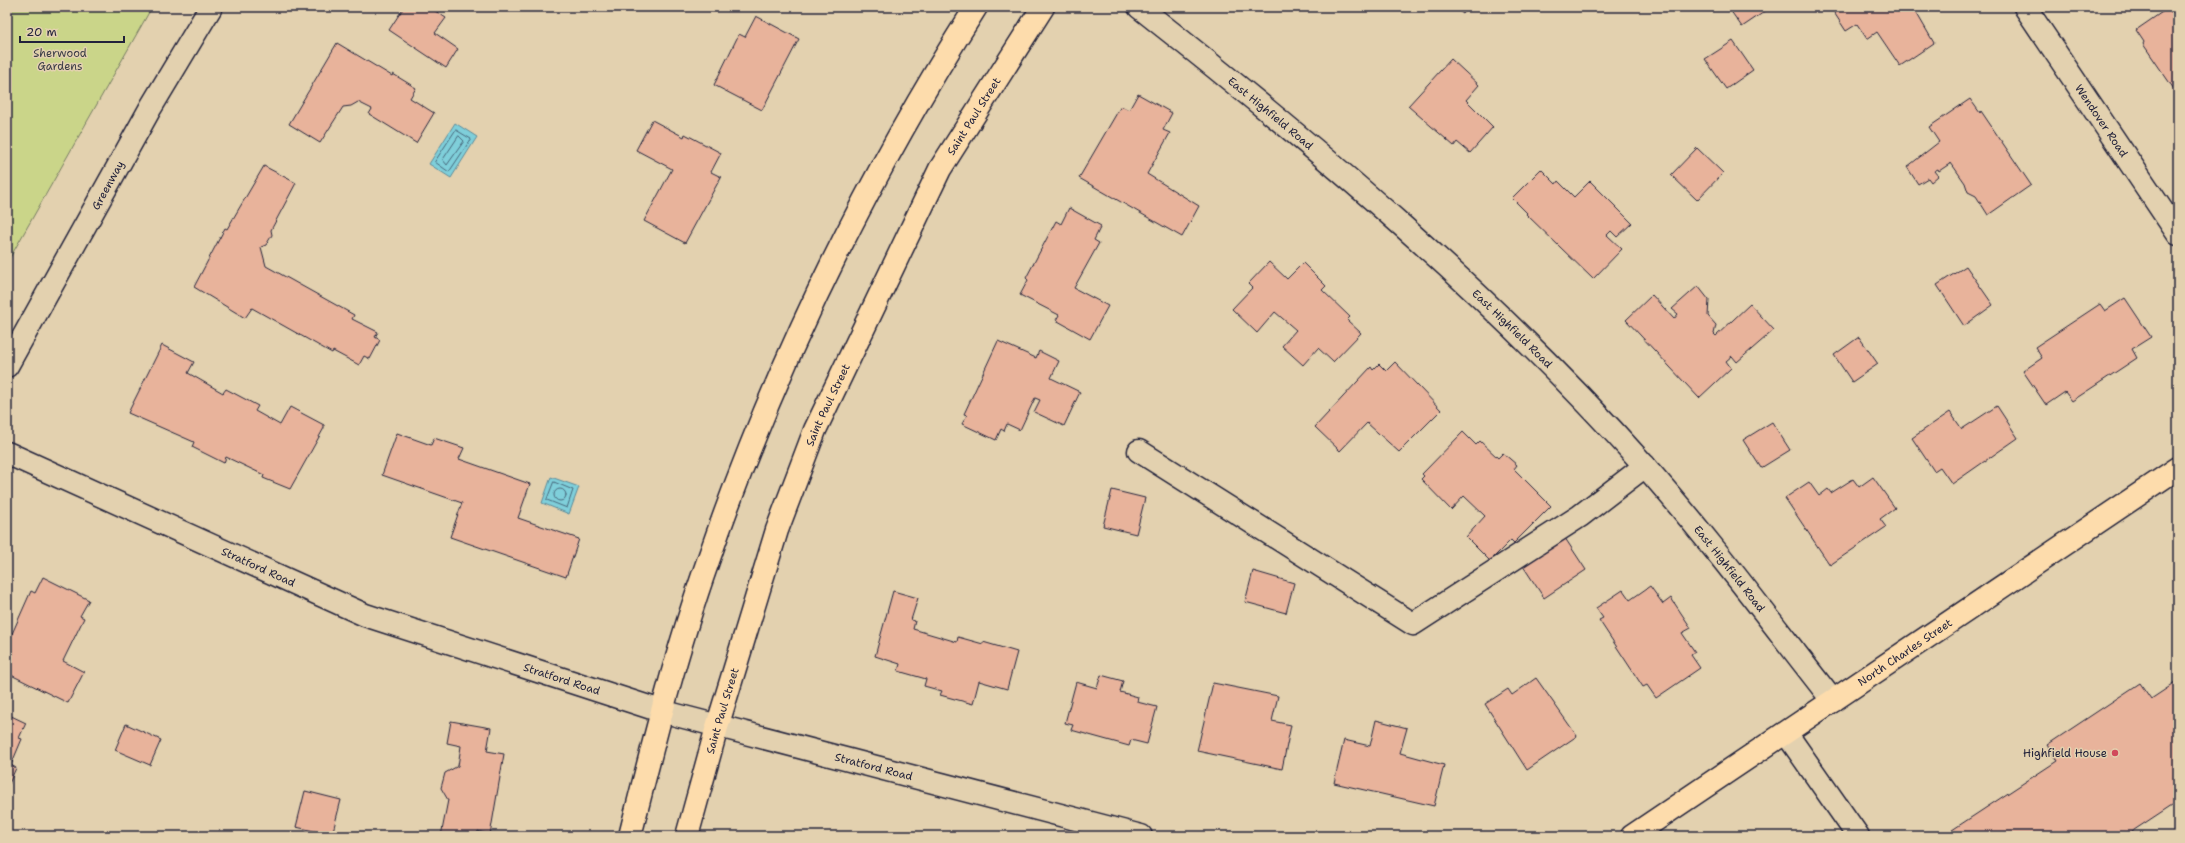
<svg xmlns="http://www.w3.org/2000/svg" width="2185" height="843" font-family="'Shantell Sans',sans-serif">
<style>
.green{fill:#cad589;stroke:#767c62}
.water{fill:#7fcfda;stroke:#5a8a9a}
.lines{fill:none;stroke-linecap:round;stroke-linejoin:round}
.shore{stroke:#47677b;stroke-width:1}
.building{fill:#e8b39b;stroke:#22223b}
.minor-casing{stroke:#22223b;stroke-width:25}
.major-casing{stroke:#22223b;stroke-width:25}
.minor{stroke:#e3d1af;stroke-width:22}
.major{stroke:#fddcac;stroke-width:22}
.poi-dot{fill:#d1495b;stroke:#e3d1af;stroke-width:1.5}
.labels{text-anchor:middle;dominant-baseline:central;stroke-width:3;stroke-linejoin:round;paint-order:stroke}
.park-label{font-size:11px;fill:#3b3d47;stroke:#e3d1af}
.street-label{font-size:11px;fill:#22223b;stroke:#e3d1af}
.poi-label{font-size:11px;fill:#22223b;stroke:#e3d1af;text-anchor:end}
</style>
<rect width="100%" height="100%" fill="#e3d1af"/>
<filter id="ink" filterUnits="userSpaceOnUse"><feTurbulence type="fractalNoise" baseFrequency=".025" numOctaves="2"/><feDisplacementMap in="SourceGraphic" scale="8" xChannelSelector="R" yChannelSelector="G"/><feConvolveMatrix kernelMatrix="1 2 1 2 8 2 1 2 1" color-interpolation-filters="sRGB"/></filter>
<g filter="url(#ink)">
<!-- green -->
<polygon class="green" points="7,7 152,7 7,263"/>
<!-- water -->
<g class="water">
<polygon points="455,123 477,137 451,178 429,164"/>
<polygon points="551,477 579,487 569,514 542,503"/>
</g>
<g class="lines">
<!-- shore -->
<g class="shore">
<polygon points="456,130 471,139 449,172 435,162"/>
<polygon points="459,136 464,141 447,165 443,160"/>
<polygon points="554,482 573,490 567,508 547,500"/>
<circle cx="560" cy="495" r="6"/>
</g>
</g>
<!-- building -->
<g class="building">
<polygon points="404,7 429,7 446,18 435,33 458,49 446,68 389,30"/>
<polygon points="1454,7 1469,7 1463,14"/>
<polygon points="1728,7 1770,7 1770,8 1742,27"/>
<polygon points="1838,7 1913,7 1934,43 1900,66 1877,32 1867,39 1857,24 1846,31 1833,11"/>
<polygon points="2168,8 2177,20 2178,19 2178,95 2143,44 2144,42 2136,30"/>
<polygon points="756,16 799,39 762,110 714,85 739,34 745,37"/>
<polygon points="1733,41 1753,70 1726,89 1705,59"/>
<polygon points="337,43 392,76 393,74 416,88 410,98 434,113 416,143 369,114 372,109 358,102 351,106 343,107 320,143 289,124"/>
<polygon points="1451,59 1479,85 1466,100 1493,127 1470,153 1457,142 1454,146 1408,106"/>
<polygon points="1138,94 1172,113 1163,130 1170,133 1147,174 1199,206 1182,237 1079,178 1121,106 1129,110"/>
<polygon points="1970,99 1980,113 1981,111 2031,185 1988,215 1976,196 1968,192 1965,183 1951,163 1939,171 1938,169 1934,171 1938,176 1931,182 1928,178 1918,184 1907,167 1939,142 1929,127"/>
<polygon points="652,120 684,137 685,134 721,153 711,172 721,177 685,243 644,221 672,169 636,150"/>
<polygon points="1697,148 1723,173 1697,200 1671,175"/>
<polygon points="264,166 296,183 271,230 272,235 266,245 261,247 266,266 354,315 352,319 378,332 375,337 380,340 370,359 364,356 359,365 333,351 332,353 252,308 245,318 194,287 225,228 227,229"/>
<polygon points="1541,169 1556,184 1558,181 1574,197 1590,181 1632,223 1617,237 1611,231 1607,235 1622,249 1593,279 1526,214 1527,213 1512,198"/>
<polygon points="1069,208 1101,226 1094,240 1099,243 1074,288 1108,306 1090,339 1056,320 1059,315 1020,295 1028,280 1026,278 1056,221 1061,224"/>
<polygon points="1269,262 1287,279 1303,263 1326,286 1322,290 1350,317 1347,320 1361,333 1333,362 1318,348 1303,365 1282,346 1296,330 1275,312 1257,333 1232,309 1252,288 1248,284"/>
<polygon points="1966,266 1993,305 1964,326 1937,285"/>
<polygon points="1698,286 1709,300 1708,316 1716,325 1714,334 1716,336 1750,304 1774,330 1737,362 1732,356 1726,361 1731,368 1699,398 1626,320 1652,295 1674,319 1678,314 1672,309"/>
<polygon points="2125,298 2151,337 2132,349 2137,358 2072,401 2065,392 2046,405 2023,371 2042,358 2035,347 2100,304 2105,311"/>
<polygon points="1859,337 1878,364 1852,382 1834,355"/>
<polygon points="998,341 1036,358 1039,351 1059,361 1051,378 1080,392 1064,426 1034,412 1040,400 1035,398 1020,430 1007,424 1004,431 1001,429 996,440 962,424 967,415 964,414"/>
<polygon points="162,345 194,362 188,373 223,393 226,389 258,406 255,411 280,425 290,407 324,425 324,428 290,489 263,478 264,475 226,457 224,463 192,447 194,442 128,413"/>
<polygon points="1395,362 1441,410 1399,452 1367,423 1340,451 1315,427 1371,367 1373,370 1379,364 1386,371"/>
<polygon points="1997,406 2018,438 1952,484 1940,467 1934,471 1912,438 1950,412 1962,429"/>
<polygon points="1772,422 1790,450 1761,468 1743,440"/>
<polygon points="1463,432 1476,445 1480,441 1498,458 1503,453 1517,465 1514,469 1551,506 1514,543 1511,540 1490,561 1466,537 1485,516 1464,496 1451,510 1421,479 1424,476 1422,474"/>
<polygon points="397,433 431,445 434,438 464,448 459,459 530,484 518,518 579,539 566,577 450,537 462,503 382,475"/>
<polygon points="1873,477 1895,508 1880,519 1886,527 1830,565 1785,498 1809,482 1819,496 1828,489 1831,493 1853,479 1859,487"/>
<polygon points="1112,490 1145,498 1136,534 1103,526"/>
<polygon points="1563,535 1586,570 1544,598 1521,563"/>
<polygon points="1253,571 1294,583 1286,613 1245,602"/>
<polygon points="43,577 89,600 80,616 84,618 63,661 84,672 68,703 7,673 7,645 31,591 35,593"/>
<polygon points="1650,586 1663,604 1671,598 1691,628 1682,633 1695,652 1691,655 1700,668 1656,698 1647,685 1643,687 1599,620 1603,618 1596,608 1623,590 1630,600"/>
<polygon points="893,591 918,598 911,620 915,621 913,629 957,642 958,637 983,644 983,642 1017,652 1007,689 979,681 973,704 940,695 942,691 924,686 926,679 898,671 900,664 875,656"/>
<polygon points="1101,675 1123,681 1120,692 1138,697 1137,702 1157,707 1147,744 1131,740 1129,746 1071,730 1073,725 1065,723 1076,682 1097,688"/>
<polygon points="1536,678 1577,736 1527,770 1485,704 1508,689 1512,695"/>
<polygon points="2178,681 2178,801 2125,836 1943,836 2057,761 2047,745 2140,683 2151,699"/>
<polygon points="1213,683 1278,696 1272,721 1291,725 1282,769 1197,751"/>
<polygon points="7,714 26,723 19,738 22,739 11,765 16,768 7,788"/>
<polygon points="1376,720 1407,728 1400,753 1444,765 1434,806 1334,783 1344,740 1370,746"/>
<polygon points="451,721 491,728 487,751 504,754 490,835 478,831 477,836 441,836 448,800 441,788 445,773 458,766 461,746 447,743"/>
<polygon points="126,724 161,740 150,765 115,750"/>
<polygon points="305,791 341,800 332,835 296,827"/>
</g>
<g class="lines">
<!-- minor casing -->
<g class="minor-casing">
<g id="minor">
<path id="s1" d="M1139 7C1317 147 1493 296 1644 465 1711 541 1771 622 1833 701"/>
<path id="s2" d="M2025 7 2178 234"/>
<path id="s3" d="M7 366 151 107 211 7"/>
<polyline points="1139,451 1413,624 1580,516 1645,466"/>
<path id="s4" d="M7 453 365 615 661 711 1141 836"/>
<polyline points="1786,733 1858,836"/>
</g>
</g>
<!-- major casing -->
<g class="major-casing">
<g id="major">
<path d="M630 836C653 744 676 651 708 561 775 367 866 180 976 7"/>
<path id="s5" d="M687 836 717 727 777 530 815 430 940 169 1043 7"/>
<path id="s6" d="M1632 836 2178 468"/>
</g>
</g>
<!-- minor -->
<use href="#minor" class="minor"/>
<!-- major -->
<use href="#major" class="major"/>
</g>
</g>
<!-- markers -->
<circle class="poi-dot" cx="2115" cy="753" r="4"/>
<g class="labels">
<!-- park labels -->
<g class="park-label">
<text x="60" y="53">Sherwood<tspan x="60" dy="13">Gardens</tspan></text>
</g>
<!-- street labels -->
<g class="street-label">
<text stroke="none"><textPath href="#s1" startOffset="169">East Highfield Road</textPath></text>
<text stroke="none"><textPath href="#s5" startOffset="778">Saint Paul Street</textPath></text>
<text stroke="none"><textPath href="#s2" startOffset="137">Wendover Road</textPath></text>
<text stroke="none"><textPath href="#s3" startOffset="207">Greenway</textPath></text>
<text stroke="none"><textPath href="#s1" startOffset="493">East Highfield Road</textPath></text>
<text stroke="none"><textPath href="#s5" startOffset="454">Saint Paul Street</textPath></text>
<text stroke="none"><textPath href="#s4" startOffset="276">Stratford Road</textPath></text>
<text stroke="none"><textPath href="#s1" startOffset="817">East Highfield Road</textPath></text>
<text stroke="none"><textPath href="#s6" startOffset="329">North Charles Street</textPath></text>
<text stroke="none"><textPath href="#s4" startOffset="600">Stratford Road</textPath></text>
<text stroke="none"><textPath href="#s5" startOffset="130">Saint Paul Street</textPath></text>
<text stroke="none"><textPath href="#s4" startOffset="924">Stratford Road</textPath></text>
</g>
<!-- poi labels -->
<g class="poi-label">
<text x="2107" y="753">Highfield House</text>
</g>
</g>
<!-- margin -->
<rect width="2185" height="843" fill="none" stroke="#e3d1af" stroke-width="24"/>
<rect x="12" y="12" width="2161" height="819" fill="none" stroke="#22223b" stroke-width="1.5" filter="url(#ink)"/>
<!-- scale -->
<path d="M20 36v6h104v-6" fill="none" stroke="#22223b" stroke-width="2"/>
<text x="26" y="36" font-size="12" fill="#22223b" stroke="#e3d1af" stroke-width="3" paint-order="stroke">20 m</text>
</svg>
